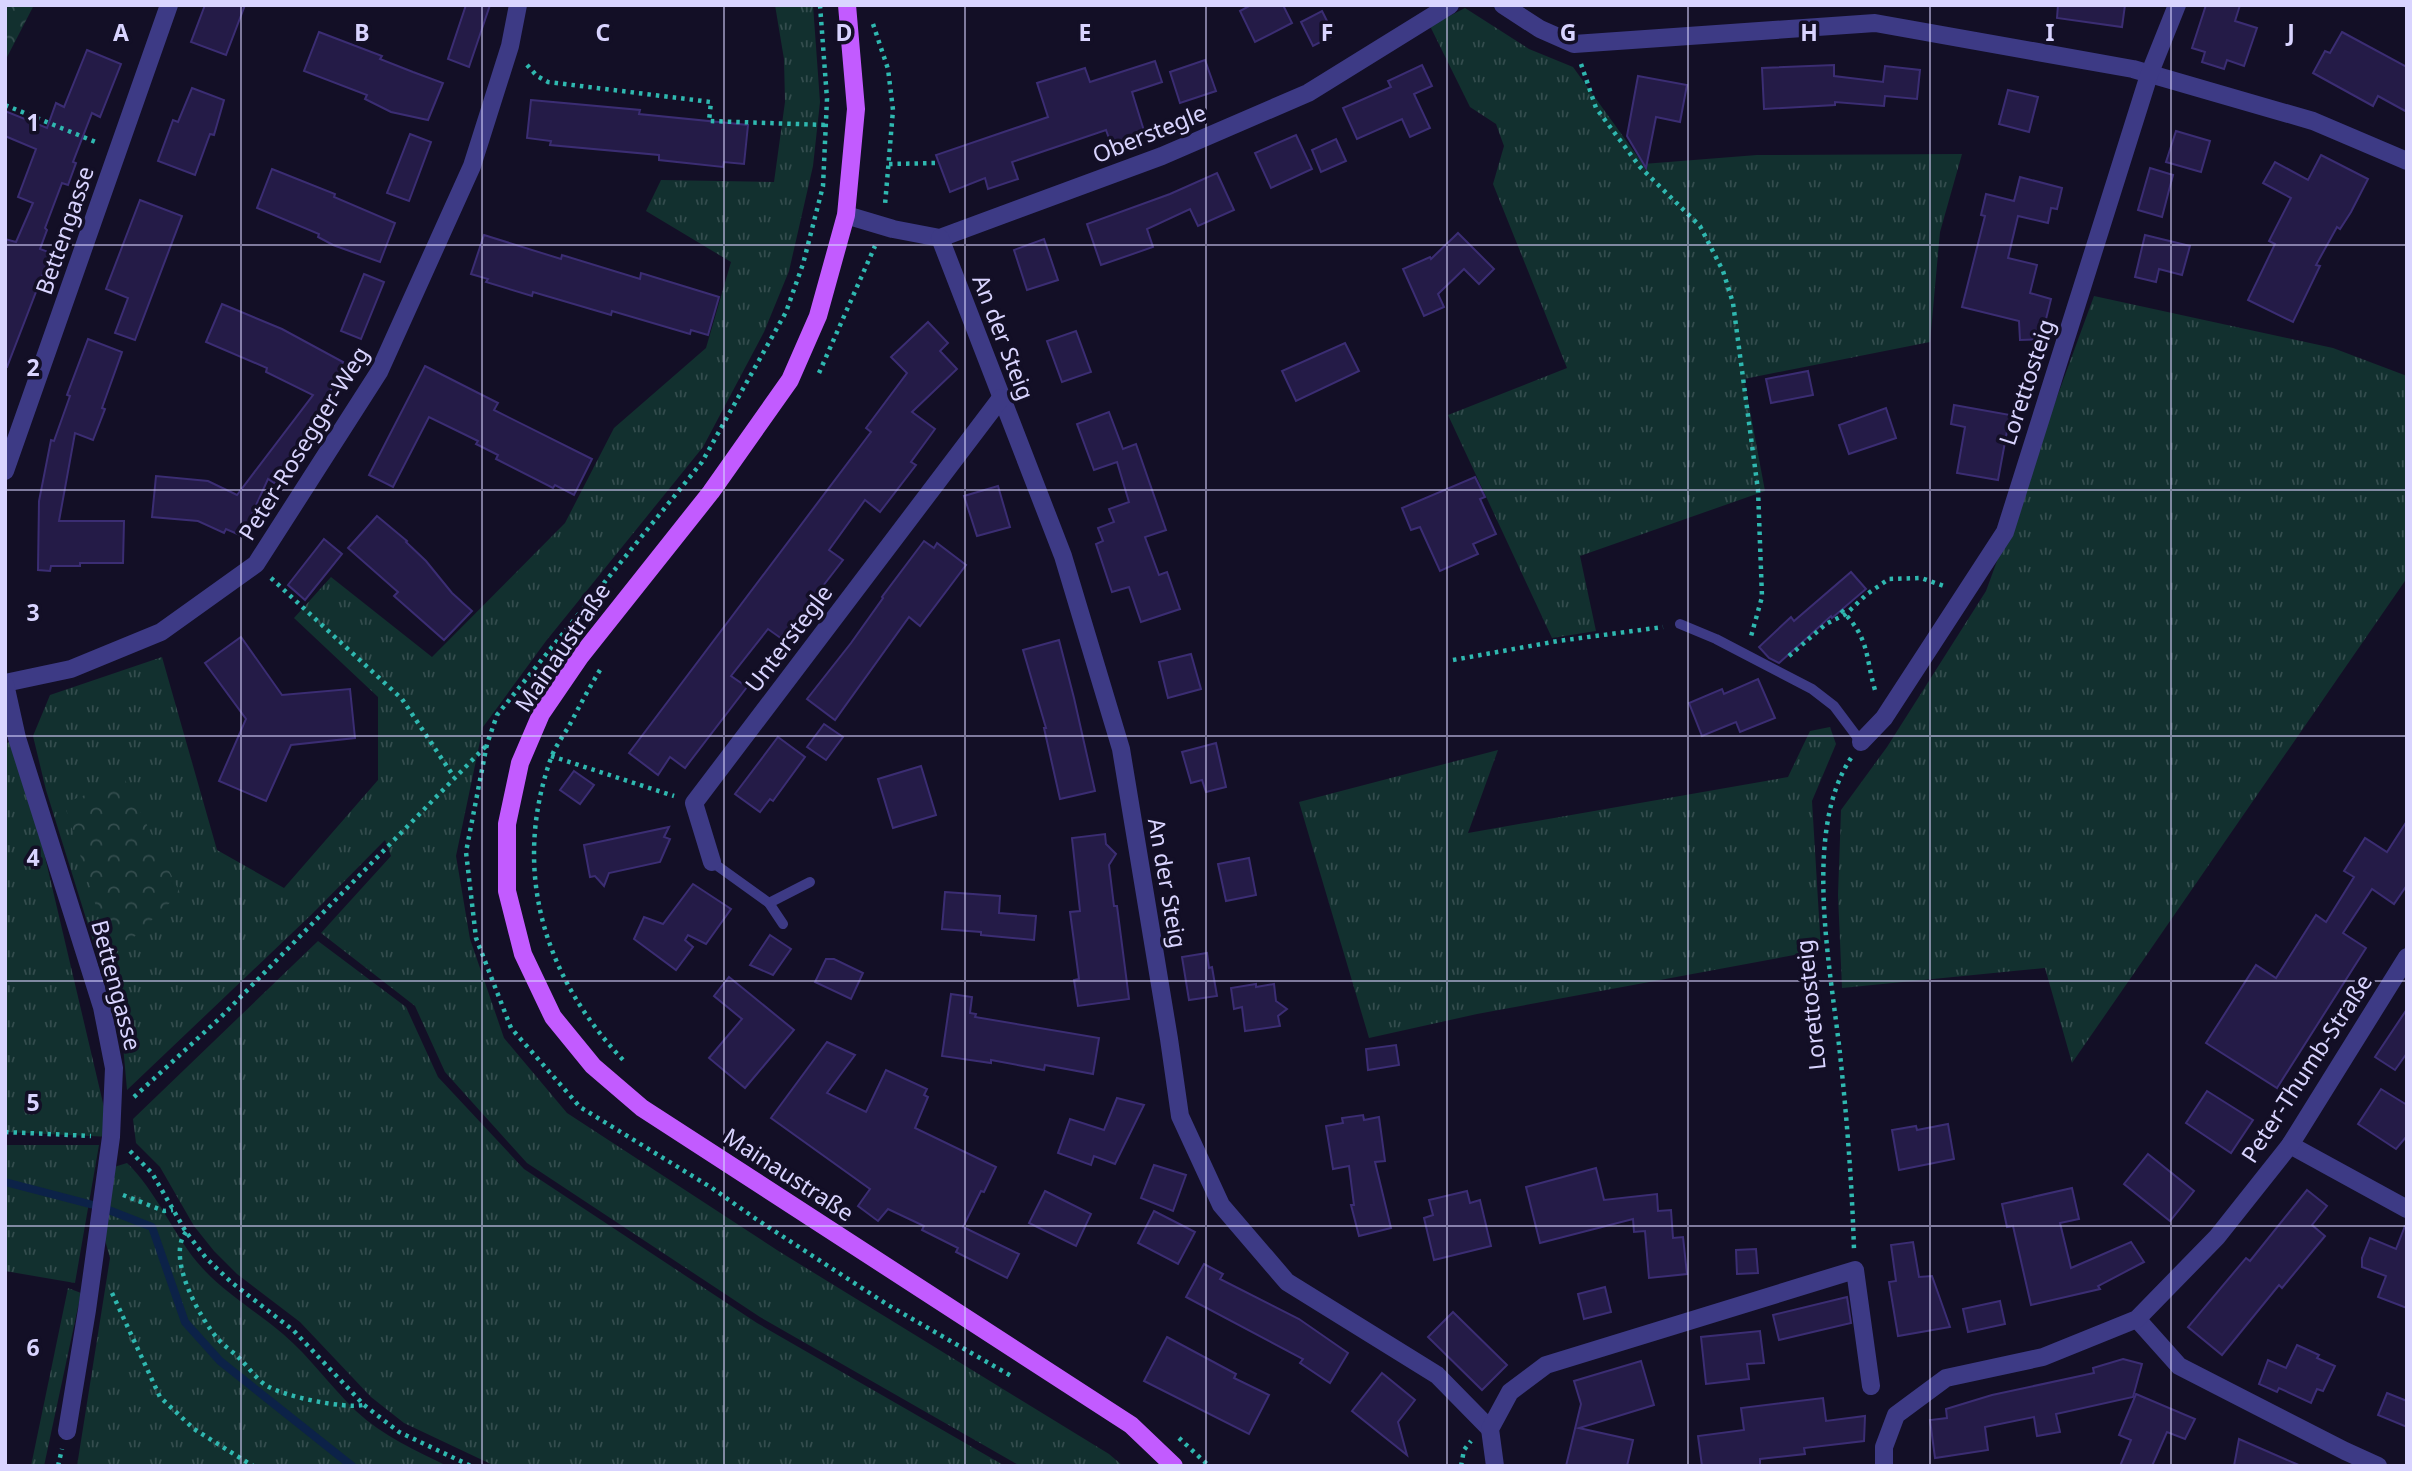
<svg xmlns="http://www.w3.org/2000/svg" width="2412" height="1471" font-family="'Noto Sans',sans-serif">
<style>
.grass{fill:url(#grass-tufts)}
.park{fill:url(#park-crowns)}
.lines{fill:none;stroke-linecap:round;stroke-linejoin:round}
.stream{stroke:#0c2248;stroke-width:8}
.building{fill:#241b47;stroke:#3b2d73;stroke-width:2}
.path{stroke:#2fb8b0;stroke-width:4.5;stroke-dasharray:3.5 5;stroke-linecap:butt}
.lane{stroke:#3d3a85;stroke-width:10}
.street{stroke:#3d3a85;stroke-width:18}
.primary{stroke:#c25bff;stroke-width:18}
.grid{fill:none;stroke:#d9d4ff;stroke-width:2;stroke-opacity:0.55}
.labels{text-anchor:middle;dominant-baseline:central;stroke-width:7;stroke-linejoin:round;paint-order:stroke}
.street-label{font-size:23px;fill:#d9d4ff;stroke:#130f26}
.grid-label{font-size:23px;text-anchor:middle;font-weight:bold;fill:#d9d4ff;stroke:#130f26;stroke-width:7;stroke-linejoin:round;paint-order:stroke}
</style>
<defs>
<pattern id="grass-tufts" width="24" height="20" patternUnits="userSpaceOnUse" patternTransform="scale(1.75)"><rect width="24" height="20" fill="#12302f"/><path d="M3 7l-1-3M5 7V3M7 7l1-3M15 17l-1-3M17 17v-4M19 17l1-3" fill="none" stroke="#344d4e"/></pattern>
<pattern id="park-crowns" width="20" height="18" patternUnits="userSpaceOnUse" patternTransform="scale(1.75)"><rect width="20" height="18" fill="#12302f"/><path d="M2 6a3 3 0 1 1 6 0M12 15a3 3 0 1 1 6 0" fill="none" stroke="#344d4e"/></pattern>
</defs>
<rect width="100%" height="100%" fill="#130f26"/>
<!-- grass -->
<g class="grass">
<polygon points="775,5 813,5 820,102 813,166 789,271 764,332 703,447 546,641 483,727 456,856 470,939 504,1038 567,1113 780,1252 1109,1454 1123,1466 1020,1466 760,1317 527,1163 445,1072 415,1006 321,933 391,856 385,840 312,914 127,1090 122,1034 46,790 33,736 50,695 162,657 217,850 284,888 378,780 378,697 294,618 331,577 432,657 565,523 614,428 706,348 731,262 646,211 661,180 774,182 785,102 784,59"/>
<polygon points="1465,8 1529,49 1573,67 1643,164 1757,155 1962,154 1940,232 1930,342 1744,379 1765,491 1580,556 1596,631 1552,638 1448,415 1567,368 1493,184 1504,146 1496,124 1470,107 1430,26"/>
<polygon points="2094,296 2333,348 2407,376 2407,578 2072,1063 2045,968 1842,988 1838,895 1841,810 1887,747 1986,591"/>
<polygon points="1830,727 1836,744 1812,801 1821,950 1477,1014 1369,1038 1299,802 1498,750 1468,833 1788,777 1810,731"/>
<polygon points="17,738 111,1137 5,1132 5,744"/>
<polygon points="318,941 406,1007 438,1077 524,1169 757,1323 1005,1466 495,1466 404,1423 371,1397 300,1322 237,1274 214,1251 194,1226 160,1167 136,1143 133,1119"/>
<polygon points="5,1145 99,1145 75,1283 5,1271"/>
<path d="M127 1163C156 1191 171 1230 197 1262 221 1291 255 1310 283 1334 310 1357 331 1387 356 1411 383 1436 415 1450 447 1466H77L110 1258 103 1233 114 1167Z"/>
<polygon points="68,1288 81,1293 44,1466 31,1466"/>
</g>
<!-- park -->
<g class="park">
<polygon points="5,5 34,5 5,61"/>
<polygon points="125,780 180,893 112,958 64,803"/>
</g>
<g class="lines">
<!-- stream -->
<polyline class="stream" points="5,1182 101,1207 152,1227 185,1322 220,1361 352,1466"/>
</g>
<!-- building -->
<g class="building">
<polygon points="205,5 245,5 226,55 191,42"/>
<polygon points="466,5 490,5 469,67 448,59"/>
<polygon points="1251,5 1283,5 1292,23 1255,42 1240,11"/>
<polygon points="2058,5 2125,5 2122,27 2057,18"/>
<polygon points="2206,5 2240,5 2235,21 2257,28 2244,66 2227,60 2224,69 2202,62 2205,52 2192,48"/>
<polygon points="1322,11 1334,35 1313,46 1301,22"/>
<polygon points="319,32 382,56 380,59 413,72 443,83 428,120 391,112 365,99 367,95 304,71"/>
<polygon points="2342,32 2407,67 2407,112 2378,96 2373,106 2313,73 2325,51 2330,53"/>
<polygon points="87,50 121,64 100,117 92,113 73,162 76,163 68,185 62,183 45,228 47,230 40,249 51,253 7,367 5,367 5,239 16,242 33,203 18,197 36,149 5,136 5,111 47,128 56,103 64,107"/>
<polygon points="1205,60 1216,91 1180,103 1170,72"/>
<polygon points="1155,61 1162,82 1132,92 1145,134 1111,144 1106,130 1012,162 1018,179 988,189 985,178 950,192 936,155 1048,117 1037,83 1085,68 1090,82"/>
<polygon points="1422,65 1432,86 1414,94 1430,128 1410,137 1402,119 1357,139 1343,108 1391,87 1388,81"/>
<polygon points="1834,65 1834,76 1883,82 1885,66 1920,70 1917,99 1885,96 1884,106 1835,102 1835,105 1764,109 1762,68"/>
<polygon points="1638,76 1687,85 1680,122 1656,117 1646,168 1627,136"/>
<polygon points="192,88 224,100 214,135 210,134 195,175 158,161 173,120 178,122"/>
<polygon points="2008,90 2038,97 2029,132 1999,124"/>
<polygon points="531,100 640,110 639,114 748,125 744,164 724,162 723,167 659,160 659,155 550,145 551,141 527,138"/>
<polygon points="2176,131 2210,141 2201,172 2166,162"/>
<polygon points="410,134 431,142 409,201 387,193"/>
<polygon points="1296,135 1312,169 1271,188 1255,153"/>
<polygon points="1336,139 1346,161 1321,172 1312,150"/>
<polygon points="2321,155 2368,179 2351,212 2340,229 2337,227 2316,265 2320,266 2293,322 2248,300 2275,244 2269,241 2291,198 2263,183 2275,162 2308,180"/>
<polygon points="2150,168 2173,175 2162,217 2138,210"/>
<polygon points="272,169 335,194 334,197 395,223 380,262 333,245 318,237 319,234 257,208"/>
<polygon points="1217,173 1234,210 1198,226 1190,209 1147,229 1153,247 1101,265 1087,224 1170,194"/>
<polygon points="2020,177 2062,188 2057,209 2051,208 2048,223 2018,216 2008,258 2037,265 2030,293 2051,299 2045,323 2046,339 2020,340 2019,321 1962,307 1985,216 1981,215 1986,194 2014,201"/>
<polygon points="140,200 182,216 135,340 115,333 128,298 106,289"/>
<polygon points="1458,233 1494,269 1479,284 1464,269 1438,294 1444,307 1424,316 1403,269 1430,257 1431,259"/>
<polygon points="484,235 561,259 562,255 640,279 641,273 719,297 708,335 691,330 690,334 612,311 611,315 533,292 532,296 486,282 488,279 471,274"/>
<polygon points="2145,235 2190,246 2182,275 2159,269 2156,282 2135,277"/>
<polygon points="1044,239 1058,280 1027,290 1014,250"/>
<polygon points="364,274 384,282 361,339 341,331"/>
<polygon points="222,304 282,329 343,362 317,422 319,423 274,483 268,479 242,536 226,529 224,533 198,521 152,517 156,476 208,481 237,495 313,395 266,372 267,368 206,342"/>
<polygon points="928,322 948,343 940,351 957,369 912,412 935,429 911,462 916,465 880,512 865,500 829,550 843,560 782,639 768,629 731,676 747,687 685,768 670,757 658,775 629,753 871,432 866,428 907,373 891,357"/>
<polygon points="1076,331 1091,372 1062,382 1047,341"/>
<polygon points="88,339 122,352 102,408 105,409 93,440 75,433 59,521 124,521 123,563 80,563 80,566 51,566 50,571 38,570 39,501 51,440 54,441 70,396 67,395"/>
<polygon points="1345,343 1359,371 1296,401 1282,371"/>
<polygon points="425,366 498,403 494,410 592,459 574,495 555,485 553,488 496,459 498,455 476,444 478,441 429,417 393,487 369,475"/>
<polygon points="1808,371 1813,395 1771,403 1766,379"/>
<polygon points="1954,405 2010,415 1998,480 1957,473 1965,427 1951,424"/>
<polygon points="1886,408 1896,438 1849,454 1839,425"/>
<polygon points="1109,412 1123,449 1136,444 1166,530 1145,537 1159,575 1167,572 1180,609 1141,622 1129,587 1112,592 1096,544 1103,541 1098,528 1114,522 1109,509 1129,502 1117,462 1094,470 1077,424"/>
<polygon points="1475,477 1485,497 1480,499 1496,534 1473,544 1478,554 1440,571 1420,527 1411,530 1402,508"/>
<polygon points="998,486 1010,527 977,536 964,496"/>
<polygon points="377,516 407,541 406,542 426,561 452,593 472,611 444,640 394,596 398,592 348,548"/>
<polygon points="324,539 342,554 305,600 288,585"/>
<polygon points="924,541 934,548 937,543 966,565 920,626 909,617 835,720 807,699 851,643 883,598 882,597"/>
<polygon points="1851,572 1866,589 1832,618 1831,616 1779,663 1769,658 1759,647 1791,617 1794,621"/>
<polygon points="241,637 282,695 350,689 355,738 291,745 266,801 219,781 246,719 205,663"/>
<polygon points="1059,640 1074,698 1095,791 1060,799 1044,728 1046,728 1023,650"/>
<polygon points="1191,654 1201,689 1168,698 1159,662"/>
<polygon points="1758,679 1775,718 1740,732 1736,722 1702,736 1689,703 1722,689 1724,694"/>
<polygon points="824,724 843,737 826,760 807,747"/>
<polygon points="778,737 805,757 773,801 770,799 760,812 735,794"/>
<polygon points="1216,743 1226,787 1206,792 1202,780 1191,783 1182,752"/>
<polygon points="921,766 936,815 893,828 878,779"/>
<polygon points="574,771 594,785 580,804 560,790"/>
<polygon points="2407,821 2407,885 2394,904 2372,889 2343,933 2366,948 2277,1088 2206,1043 2256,965 2276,978 2316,915 2326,922 2354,877 2344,871 2365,838 2387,852"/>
<polygon points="669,827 664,837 670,839 660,862 609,873 604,886 595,876 590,877 584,845"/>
<polygon points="1105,834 1106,844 1116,854 1109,865 1114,906 1117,906 1129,999 1078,1006 1074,980 1079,979 1070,912 1080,911 1072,838"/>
<polygon points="1249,858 1256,895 1226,901 1218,864"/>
<polygon points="693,884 731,909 706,944 688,935 685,940 693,947 676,970 634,939 644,917 663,924"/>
<polygon points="945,892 1000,896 999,913 1036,916 1034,940 981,935 981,932 942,929"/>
<polygon points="770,935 791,949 773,975 750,965"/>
<polygon points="1207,953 1209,968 1212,967 1217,996 1189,1000 1182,957"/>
<polygon points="826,959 834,959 863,973 851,999 815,982"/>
<polygon points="729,977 794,1030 745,1088 709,1058 742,1019 714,996"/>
<polygon points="1256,984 1256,987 1274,984 1276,1001 1287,1009 1278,1016 1280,1026 1245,1031 1242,1007 1234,1009 1231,988"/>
<polygon points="951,994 972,997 970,1013 976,1014 975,1017 1099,1038 1093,1074 1045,1065 1044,1070 991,1060 991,1063 942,1056"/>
<polygon points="2407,1009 2407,1053 2395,1070 2375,1057"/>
<polygon points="827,1042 855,1055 827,1093 866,1112 886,1070 927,1089 924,1095 928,1097 915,1128 996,1167 984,1192 981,1191 963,1227 1019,1254 1007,1278 956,1252 958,1248 922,1230 924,1226 888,1209 878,1221 858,1206 870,1189 771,1118"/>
<polygon points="1396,1045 1399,1065 1368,1070 1366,1049"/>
<polygon points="2381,1089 2407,1105 2407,1136 2396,1149 2358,1124"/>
<polygon points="2207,1091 2253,1120 2231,1153 2186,1123"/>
<polygon points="1117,1098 1144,1105 1115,1164 1094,1156 1091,1165 1058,1153 1070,1119 1104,1130"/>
<polygon points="1363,1115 1364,1120 1379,1117 1385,1161 1375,1162 1391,1228 1359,1236 1351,1205 1354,1205 1349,1166 1333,1169 1326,1126 1343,1123 1342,1118"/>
<polygon points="1948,1124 1954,1159 1899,1170 1892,1130 1916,1126 1917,1130"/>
<polygon points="2148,1154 2194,1191 2170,1221 2124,1184"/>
<polygon points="1154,1165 1186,1175 1173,1211 1141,1198"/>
<polygon points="1596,1168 1604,1200 1657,1194 1658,1211 1671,1210 1673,1238 1683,1237 1687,1274 1649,1278 1645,1231 1634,1232 1633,1219 1540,1243 1526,1187"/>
<polygon points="2072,1188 2079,1219 2060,1223 2071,1268 2131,1242 2144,1262 2098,1286 2100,1289 2031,1305 2013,1226 2007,1227 2002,1204"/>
<polygon points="2307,1190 2327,1206 2312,1225 2325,1236 2282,1288 2279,1285 2222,1355 2188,1327 2246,1258 2250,1261"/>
<polygon points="1045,1191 1091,1214 1076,1246 1029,1223"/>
<polygon points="1467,1191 1470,1203 1480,1200 1491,1246 1434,1260 1424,1218 1433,1215 1429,1200"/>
<polygon points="1154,1211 1195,1232 1178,1264 1138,1243"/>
<polygon points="2405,1226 2407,1226 2407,1308 2378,1297 2386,1276 2362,1267 2362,1258 2370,1238 2396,1249"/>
<polygon points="1913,1242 1919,1277 1932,1276 1950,1327 1898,1336 1889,1282 1896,1281 1891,1245"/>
<polygon points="1756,1249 1758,1273 1737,1274 1736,1250"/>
<polygon points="1204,1264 1223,1274 1220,1279 1299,1319 1348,1353 1330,1383 1300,1363 1303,1359 1186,1297"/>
<polygon points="1605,1287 1611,1312 1584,1319 1578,1294"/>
<polygon points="1847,1297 1851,1323 1779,1340 1773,1315"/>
<polygon points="2000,1301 2005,1324 1968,1332 1963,1309"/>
<polygon points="1453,1312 1507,1365 1482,1390 1428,1337"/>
<polygon points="1760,1331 1764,1363 1747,1364 1749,1379 1706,1384 1701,1337"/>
<polygon points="1167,1337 1236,1374 1234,1378 1269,1395 1249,1434 1144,1381"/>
<polygon points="2297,1345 2319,1355 2317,1358 2335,1366 2323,1391 2317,1389 2311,1403 2279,1388 2277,1392 2259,1384 2268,1360 2286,1368"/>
<polygon points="2123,1359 2142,1364 2133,1397 2056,1414 2060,1432 2037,1436 2034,1417 1985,1427 1988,1450 1935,1458 1930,1420 1947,1418 1946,1409 1992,1395 2094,1373 2093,1368"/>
<polygon points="1641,1361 1654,1405 1579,1428 1633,1440 1627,1466 1566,1466 1581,1404 1574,1381"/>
<polygon points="1382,1373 1415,1400 1398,1422 1407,1455 1352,1411"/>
<polygon points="2387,1393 2407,1401 2407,1427 2378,1415"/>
<polygon points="2136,1394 2195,1419 2185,1439 2167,1432 2152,1466 2120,1466 2131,1440 2119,1435"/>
<polygon points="1823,1398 1826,1421 1865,1416 1864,1441 1804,1448 1805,1454 1760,1459 1760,1466 1702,1466 1698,1436 1744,1430 1741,1408"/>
<polygon points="2239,1439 2301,1466 2234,1466"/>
</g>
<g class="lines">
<!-- path -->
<g class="path">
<polyline points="820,5 827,99 823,186 803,264 786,312 702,462 497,715 487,744 466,852 476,938 511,1028 580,1107 712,1188 756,1219 888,1305 1013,1377"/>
<polyline points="873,24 888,69 893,110 885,205"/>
<polyline points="1581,64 1596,108 1640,167 1700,226 1723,271 1733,303 1758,490 1762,597 1750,640"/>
<polyline points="527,65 537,76 548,82 711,102 709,121 826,125"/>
<polyline points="5,105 98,143"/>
<polyline points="889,164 937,163"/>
<polyline points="819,373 875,246"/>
<polyline points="271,578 402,699 454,777"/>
<path d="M1841 610C1870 638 1865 656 1875 690"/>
<polyline points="1789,656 1826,624 1846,614 1867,594 1889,579 1921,578 1944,586"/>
<polyline points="1453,660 1558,641 1663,627"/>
<path d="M600 670C589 688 579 707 569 726 563 736 555 747 551 758 511 871 544 978 625 1062"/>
<polyline points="551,756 674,796"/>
<path d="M1851 758C1802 831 1831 970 1840 1054 1847 1119 1852 1184 1854 1250"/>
<polyline points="134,1097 221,1017 487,745"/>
<polyline points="5,1132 91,1136"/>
<polyline points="130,1151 152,1173 186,1232 206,1258 231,1282 293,1330 364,1405 399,1432 471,1466"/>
<polyline points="123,1195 164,1211 173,1210"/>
<path d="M186 1232C166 1257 199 1317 218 1339 225 1347 235 1353 242 1361 249 1368 256 1378 264 1384 280 1396 344 1409 363 1405"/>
<polyline points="112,1293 160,1397 194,1429 253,1466"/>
<polyline points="1179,1438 1209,1466"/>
<polyline points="58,1466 62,1449"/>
<polyline points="1461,1466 1464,1450 1471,1441"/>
</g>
<!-- lane -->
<g class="lane">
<polyline points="1680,624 1716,639 1812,689 1834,706 1861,742"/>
<polyline points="712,862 769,903 783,924"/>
<polyline points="769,903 810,882"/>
</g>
<!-- street -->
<g class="street">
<polyline points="1503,5 1540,29 1574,44 1875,23 2133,69 2313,121 2407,161"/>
<polyline points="846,215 893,229 940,238 1162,156 1308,93 1450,5"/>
<polyline points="940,238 1063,556 1121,749 1169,1039 1180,1116 1221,1205 1287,1282 1437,1375 1490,1429"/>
<polyline points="5,471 169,5"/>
<polyline points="5,683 71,669 161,632 256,564 379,372 472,166 510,46 518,5"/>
<polyline points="5,684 17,738 102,1007 114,1068 111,1137 87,1310 67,1431"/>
<polyline points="1861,742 1884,718 2005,532 2149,75 2177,5"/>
<polyline points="712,862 694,803 1001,398"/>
<polyline points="2290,1145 2407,1209"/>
<polyline points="2137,1319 2179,1366 2345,1451 2378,1466"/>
<polyline points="1495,1466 1490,1429 1510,1392 1546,1365 1855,1270 1871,1386"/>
<polyline points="1884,1466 1884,1447 1896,1415 1946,1378 2043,1357 2137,1319 2217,1237 2290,1145 2407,957"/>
</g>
<!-- primary -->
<polyline class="primary" points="847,5 856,109 846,215 818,316 790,380 711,492 580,657 541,714 520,763 507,824 507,891 523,954 553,1017 593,1066 642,1108 1131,1425 1174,1466"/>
</g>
<!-- grid -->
<path class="grid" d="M241 5V1466M482 5V1466M724 5V1466M965 5V1466M1206 5V1466M1447 5V1466M1688 5V1466M1930 5V1466M2171 5V1466M5 245H2407M5 490H2407M5 736H2407M5 981H2407M5 1226H2407"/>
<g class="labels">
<!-- street labels -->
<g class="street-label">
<text transform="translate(1149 133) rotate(-22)">Oberstegle</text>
<text transform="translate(64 230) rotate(-71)">Bettengasse</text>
<text transform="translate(1004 337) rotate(69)">An der Steig</text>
<text transform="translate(2026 382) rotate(-72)">Lorettosteig</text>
<text transform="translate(303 443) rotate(-58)">Peter-Rosegger-Weg</text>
<text transform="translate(788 638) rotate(-53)">Unterstegle</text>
<text transform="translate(562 647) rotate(-56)">Mainaustraße</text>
<text transform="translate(1168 883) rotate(80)">An der Steig</text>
<text transform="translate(117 985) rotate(75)">Bettengasse</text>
<text transform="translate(1810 1005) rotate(-96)">Lorettosteig</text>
<text transform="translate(2306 1068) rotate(-57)">Peter-Thumb-Straße</text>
<text transform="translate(789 1174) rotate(33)">Mainaustraße</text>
</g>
</g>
<g class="grid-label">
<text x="121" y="41">A</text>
<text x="362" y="41">B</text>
<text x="603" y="41">C</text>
<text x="844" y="41">D</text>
<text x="1085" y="41">E</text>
<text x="1327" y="41">F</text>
<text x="1568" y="41">G</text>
<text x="1809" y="41">H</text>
<text x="2050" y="41">I</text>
<text x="2291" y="41">J</text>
<text x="33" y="131">1</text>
<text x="33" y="376">2</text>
<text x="33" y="621">3</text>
<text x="33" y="866">4</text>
<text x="33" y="1111">5</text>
<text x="33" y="1356">6</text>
</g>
<!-- border -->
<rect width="2412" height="1471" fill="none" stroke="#d9d4ff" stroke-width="14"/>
</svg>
